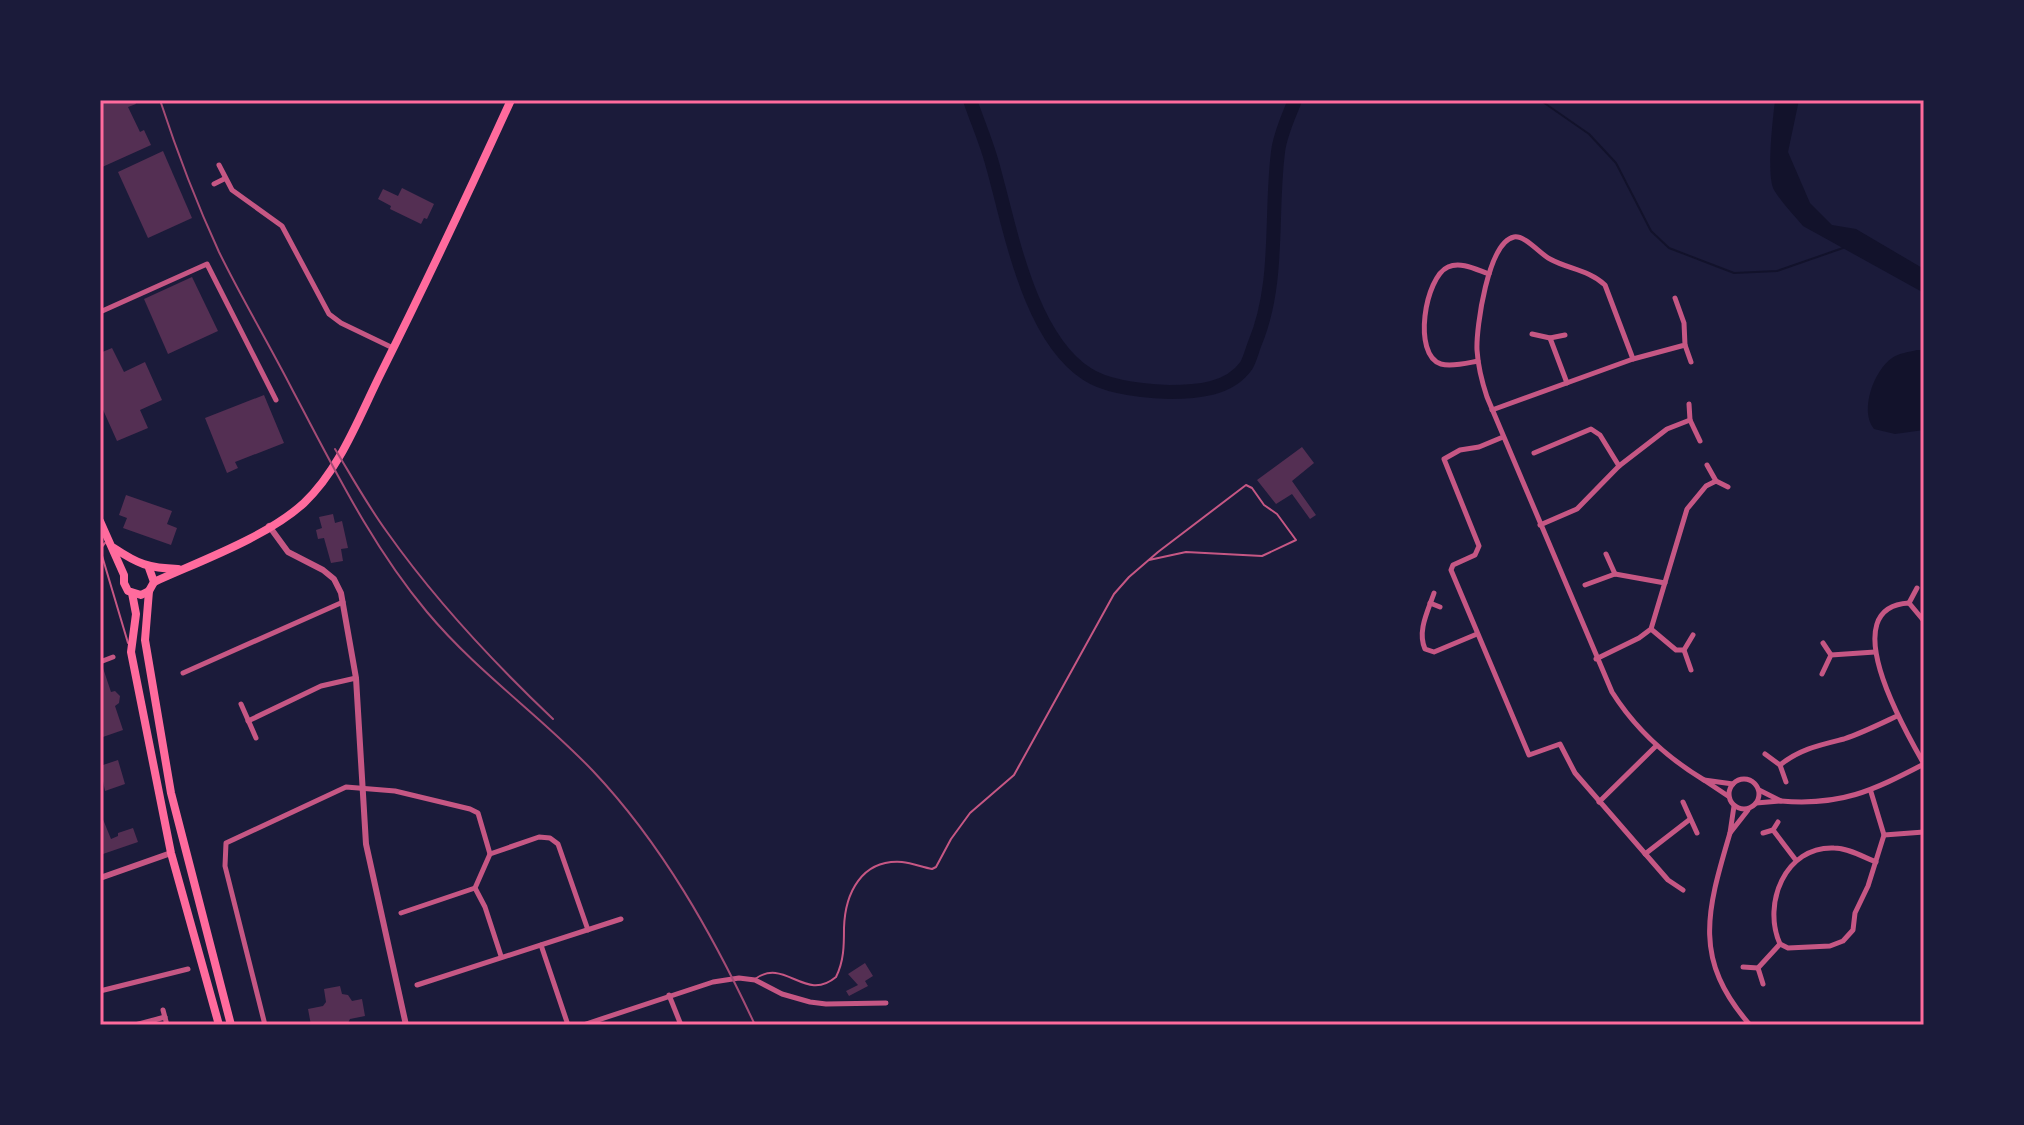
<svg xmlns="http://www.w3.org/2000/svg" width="2024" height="1125" font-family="'Work Sans',sans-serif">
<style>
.water{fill:#12122b}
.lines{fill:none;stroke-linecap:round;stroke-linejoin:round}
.stream{stroke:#12122b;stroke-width:2}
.river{stroke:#12122b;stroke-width:14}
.building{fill:#542f53}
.service{stroke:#c65784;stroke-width:2}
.minor{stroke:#c65784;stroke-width:5}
.tertiary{stroke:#c65784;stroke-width:6}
.primary{stroke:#ff6b9d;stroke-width:8}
.rail{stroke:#a44b75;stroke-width:2}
.neatline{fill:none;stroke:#ff6b9d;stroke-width:3}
</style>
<rect width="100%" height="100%" fill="#1b1b3a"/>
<!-- water -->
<g class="water">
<path d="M1775 100H1799L1788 152 1810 203 1832 225 1856 229 1924 269V293L1803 226C1793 214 1782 203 1774 190 1766 176 1773 118 1775 100Z"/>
<path d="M1917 350H1924V430L1895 434 1874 429C1859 411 1874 370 1892 358 1899 353 1909 352 1917 350Z"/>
</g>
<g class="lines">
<!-- stream -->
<polyline class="stream" points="1540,100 1589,134 1616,163 1651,231 1669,248 1734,273 1777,271 1843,248"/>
<!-- river -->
<path class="river" d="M970 100C977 121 986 141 992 163 1010 226 1028 336 1087 374 1108 388 1144 391 1169 392 1196 392 1229 390 1246 366 1250 360 1252 350 1255 343 1280 283 1270 215 1278 152 1280 134 1289 116 1295 100"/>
</g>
<!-- building -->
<g class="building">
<polygon points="100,100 134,100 136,104 128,107 140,132 144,130 151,145 100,168"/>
<polygon points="163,151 192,218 148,238 118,172"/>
<polygon points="402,188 434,204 427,219 424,218 421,224 390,209 391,206 378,199 383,189 398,196"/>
<polygon points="192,277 218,331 168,354 144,299"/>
<polygon points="112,348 124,372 145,362 162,400 140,410 148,428 117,441 100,403 100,353"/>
<polygon points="264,395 284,443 235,462 238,468 227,473 205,418"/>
<polygon points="1302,447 1314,463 1292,481 1316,515 1310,519 1292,494 1276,504 1257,480"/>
<polygon points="126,495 172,511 167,524 177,528 171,545 123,528 127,518 119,515"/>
<polygon points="333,514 335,523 342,521 348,548 341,549 343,561 331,563 324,538 318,539 316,530 322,528 319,517"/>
<polygon points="100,668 103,668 111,692 115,691 120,696 119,703 115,706 123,730 100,738"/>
<polygon points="118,760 125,784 105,791 100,766"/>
<polygon points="100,812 111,839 118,836 118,833 133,828 138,842 100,855"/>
<polygon points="865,963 873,976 865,981 868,986 849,996 846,991 858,985 848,974"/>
<polygon points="340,986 342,994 348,995 352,1001 362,999 365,1016 350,1019 347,1025 311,1025 308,1009 323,1006 326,1002 324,989"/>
</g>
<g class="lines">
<!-- service -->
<g class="service">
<polyline points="105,543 100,549 128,643"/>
<path d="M755 979C785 957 805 1003 836 977 844 961 844 945 844 928 845 894 861 859 902 862 912 863 922 867 932 869L936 867 951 839 970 813 1014 775 1114 594 1129 577 1158 552 1246 485 1252 488 1264 505 1277 514 1296 540 1262 556 1186 552 1149 560"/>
</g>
<!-- minor -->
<g class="minor">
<polyline points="219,165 232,190 282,226 329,314 341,323 393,348"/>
<polyline points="214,184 224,179"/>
<polyline points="100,312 207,264 276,400"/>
<polyline points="1532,334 1550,338 1565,335"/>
<polyline points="1550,338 1567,383"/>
<polyline points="1685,345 1691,362"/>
<path d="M1633 359 1605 285C1589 270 1568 269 1550 259 1540 254 1525 235 1514 237 1488 242 1476 328 1477 350 1478 366 1482 382 1487 397L1612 692C1636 730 1666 757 1704 780"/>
<path d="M1478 361C1467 363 1452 367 1441 364 1412 355 1425 277 1448 267 1461 261 1477 270 1489 274"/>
<polyline points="1492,410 1633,359 1685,345 1684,323 1675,298"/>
<polyline points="1690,420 1700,441"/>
<polyline points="1503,437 1479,447 1460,450 1444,459 1479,546 1475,555 1453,565 1451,570 1529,755 1560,744 1575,773 1668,880 1683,890"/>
<polyline points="1534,453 1591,429 1600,435 1619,466"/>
<polyline points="1716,481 1728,487"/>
<polyline points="1540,525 1577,509 1619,466 1667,429 1690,420 1689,404"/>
<polyline points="1606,554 1615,574"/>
<polyline points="1585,585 1615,574 1665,583"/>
<path d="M1434 593C1428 611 1417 631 1425 649L1434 652 1477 634"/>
<polyline points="1430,603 1440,607"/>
<polyline points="1909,603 1917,588"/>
<polyline points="1651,629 1676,650 1684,650 1693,635"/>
<polyline points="1823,643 1831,655"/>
<polyline points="1684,650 1691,670"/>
<polyline points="1596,659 1639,638 1651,629 1687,509 1706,486 1716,481 1707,465"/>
<polyline points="100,662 113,657"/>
<polyline points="183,673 343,602"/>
<polyline points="1822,674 1831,655 1875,652"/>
<polyline points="241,704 256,738"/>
<polyline points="248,721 321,686 356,678"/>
<path d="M1765 754 1780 765C1800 749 1820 745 1844 739 1862 733 1880 724 1897 716"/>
<polyline points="1780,765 1786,782"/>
<circle cx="1744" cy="794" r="15"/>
<polyline points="1728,796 1704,780 1733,784"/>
<path d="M1781 801C1841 806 1872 791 1924 764 1907 734 1832 607 1909 603L1924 621"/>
<polyline points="1599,802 1656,746"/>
<polyline points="1683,802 1697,833"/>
<polyline points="1756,803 1781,801 1759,790"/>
<polyline points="1734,806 1730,833 1748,810"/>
<polyline points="1773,830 1795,859"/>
<path d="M1730 833C1707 911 1692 959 1750 1025"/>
<polyline points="1763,833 1773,830 1778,822"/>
<polyline points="1884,835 1924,832"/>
<polyline points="1645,854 1689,820"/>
<polyline points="401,913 475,888"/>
<polyline points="1780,944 1788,948 1830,946 1843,941 1853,930 1855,913 1868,886 1884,835 1871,792"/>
<path d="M1780 944C1762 904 1785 846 1834 848 1848 848 1863 857 1876 862"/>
<polyline points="541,945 568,1025"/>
<polyline points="501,956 485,907 475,888 490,854 539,837 550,838 558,844 588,930"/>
<polyline points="1743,967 1758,968 1780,944"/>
<polyline points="1758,968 1763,984"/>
<polyline points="417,985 621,919"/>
<polyline points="100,991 188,969"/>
<polyline points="669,995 681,1025"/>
<polyline points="163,1010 167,1025"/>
<polyline points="135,1025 165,1017"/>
<polyline points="265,1025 225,866 226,843 346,787 395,791 470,809 478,813 490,854"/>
<polyline points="583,1025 713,982 739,978 755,980 782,994 810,1002 826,1004 886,1003"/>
</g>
<!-- tertiary -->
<g class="tertiary">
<polyline points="269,526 288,552 323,570 334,579 341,593 356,678 366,844 406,1025"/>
<polyline points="100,878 171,853"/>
</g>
<!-- primary -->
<g class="primary">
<polyline points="100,521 124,575 124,583 128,591 141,595 149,591 154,582 149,568"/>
<path d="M114 548C138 564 148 568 178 569"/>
<path d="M154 582C200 561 267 537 304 503 340 469 359 417 381 373 426 283 469 192 511 100"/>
<polyline points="149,591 145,640 171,793 231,1025"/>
<polyline points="132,593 136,614 131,652 171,853 219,1025"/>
</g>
<!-- rail -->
<g class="rail">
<path d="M160 100C177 152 196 202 219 252 242 299 269 344 293 391 334 468 371 545 427 612 478 673 540 715 593 771 662 844 713 935 755 1025"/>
<path d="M335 449C352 477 368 506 387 532 435 600 492 661 553 719"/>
</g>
</g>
<!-- border -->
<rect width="2024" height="1125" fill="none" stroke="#1b1b3a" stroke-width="204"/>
<rect x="102" y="102" width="1820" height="921" class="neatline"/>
</svg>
